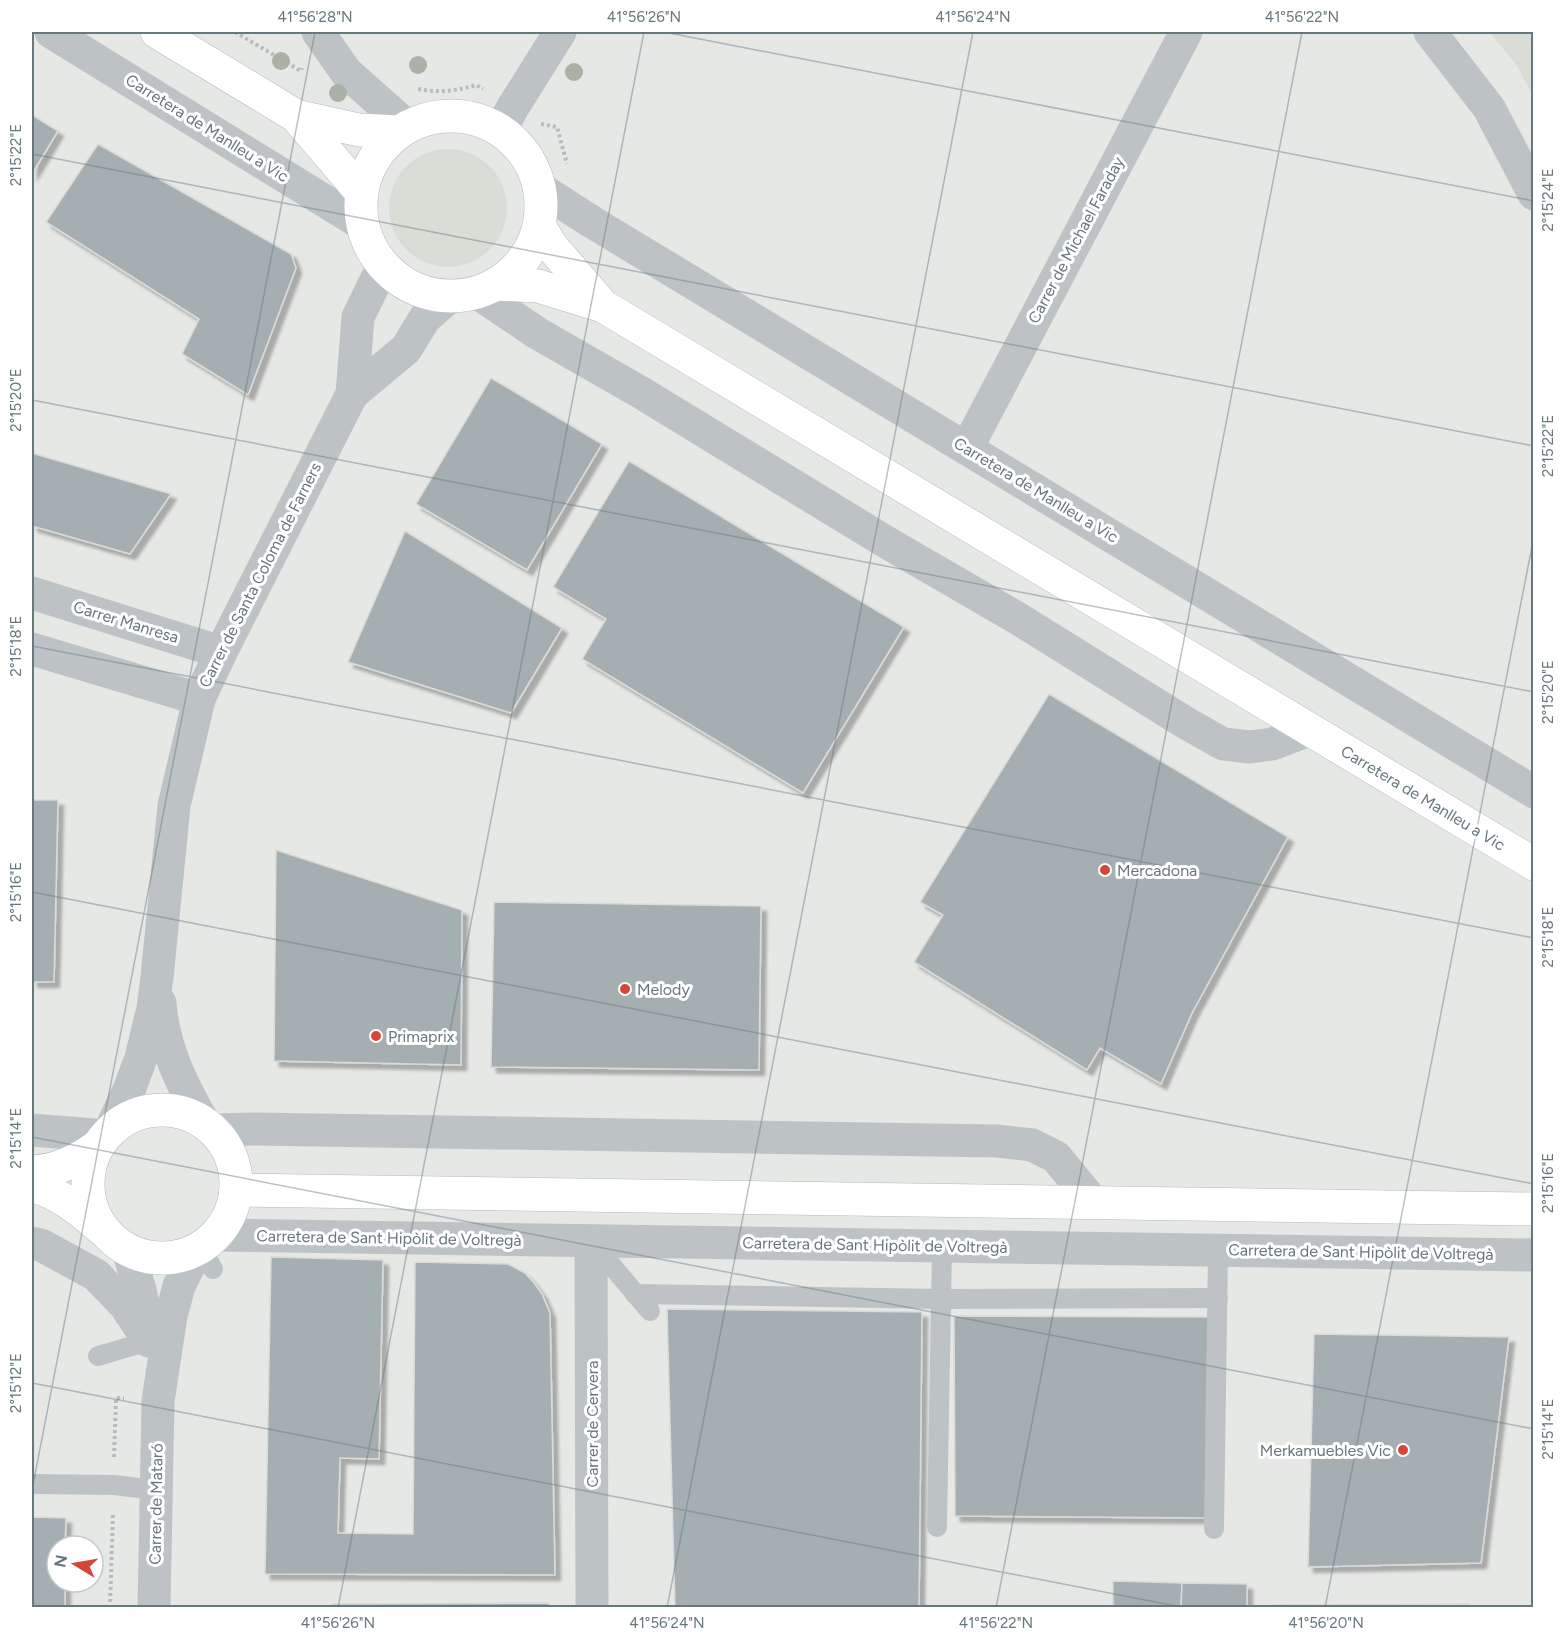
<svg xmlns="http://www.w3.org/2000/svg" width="1565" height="1639" font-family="Figtree,sans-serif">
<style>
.built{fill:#e6e8e6;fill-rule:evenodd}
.green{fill:#d9ddd5}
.building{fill:#a5afb2;stroke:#dadad8;stroke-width:1.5;filter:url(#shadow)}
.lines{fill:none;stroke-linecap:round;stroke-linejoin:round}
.secondary-casing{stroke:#b2b9bc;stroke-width:34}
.path{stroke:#b8bcbe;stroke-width:4;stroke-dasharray:3 3;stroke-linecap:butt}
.lane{stroke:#bdc3c5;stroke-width:20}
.street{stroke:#bdc3c5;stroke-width:33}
.secondary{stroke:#fff;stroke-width:33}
.tree{fill:#aab1a6}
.ticks{fill:none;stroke:#66787e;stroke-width:1.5;stroke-opacity:0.45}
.poi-dot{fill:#d54639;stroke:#fff;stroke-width:2}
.labels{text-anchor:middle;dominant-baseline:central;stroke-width:6;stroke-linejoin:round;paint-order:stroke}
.street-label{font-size:16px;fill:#66787e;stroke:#fff}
.poi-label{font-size:16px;fill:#66787e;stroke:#fff;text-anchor:start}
.neatline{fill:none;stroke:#66787e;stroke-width:2}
.ticks-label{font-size:15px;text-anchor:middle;fill:#66787e}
</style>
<defs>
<filter id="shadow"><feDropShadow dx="5.5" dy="5.5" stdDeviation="1.5" flood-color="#0004"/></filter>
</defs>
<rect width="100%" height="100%" fill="#f8f8f6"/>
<!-- built -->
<path class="built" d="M32 32H1489L1517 66 1534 96 1533 1607 32 1608ZM57 1546H93V1582H57Z"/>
<!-- green -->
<g class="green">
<polygon points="1489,32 1533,32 1533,96 1517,66"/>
<circle cx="448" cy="208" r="59"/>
</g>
<!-- building -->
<g class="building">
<polygon points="32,115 58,131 32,174"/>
<polygon points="98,144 291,254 296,268 248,395 182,354 199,319 46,222"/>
<polygon points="491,378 602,444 527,570 416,504"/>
<polygon points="32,453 171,494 130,554 32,526"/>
<polygon points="629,461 904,627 803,793 582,659 606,619 553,587"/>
<polygon points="405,531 562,628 511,713 348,662"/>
<polygon points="1049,694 1288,837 1192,1013 1161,1084 1100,1048 1087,1070 914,962 943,915 920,902"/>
<polygon points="32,800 58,800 54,982 32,982"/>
<polygon points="276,850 462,910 461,1065 274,1061"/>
<polygon points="494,902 761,906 759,1070 491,1067"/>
<polygon points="271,1257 383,1260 379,1459 340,1458 338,1533 413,1534 415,1262 508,1264 525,1273 534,1283 542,1294 550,1313 555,1575 265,1574"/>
<polygon points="667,1309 922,1312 919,1608 675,1608"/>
<polygon points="954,1316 1210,1317 1209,1518 955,1516"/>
<polygon points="1314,1334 1509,1337 1481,1563 1308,1567"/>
<polygon points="32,1517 66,1518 65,1546 57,1546 57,1582 65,1582 65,1608 32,1608"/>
<polygon points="1113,1581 1182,1583 1181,1608 1113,1608"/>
<polygon points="1182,1583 1247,1584 1247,1608 1181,1608"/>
<polygon points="549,1603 549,1608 332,1608 332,1604"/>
<polygon points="1470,1604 1470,1608 1274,1608 1274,1605"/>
</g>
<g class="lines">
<!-- secondary casing -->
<g class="secondary-casing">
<g id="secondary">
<polyline points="157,32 296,116 361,192"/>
<circle cx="451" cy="206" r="90"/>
<polyline points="296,116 359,130 399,132"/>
<polyline points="539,226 552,247 603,306"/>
<polyline points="496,284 538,286 603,306 1534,864"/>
<circle cx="162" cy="1184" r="74"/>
<path d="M32 1172C56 1171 79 1160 98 1146"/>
<path d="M32 1186C59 1192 82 1212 103 1230"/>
<polyline points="236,1190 1534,1209"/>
</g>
</g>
<!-- path -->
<g class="path">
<polyline points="235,32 301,71 302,68"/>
<path d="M418 89C438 93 457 91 476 85L483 89"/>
<polyline points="541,124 557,127 567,164"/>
<polyline points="114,1457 116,1398 124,1398"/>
<polyline points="110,1608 113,1512"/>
</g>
<!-- lane -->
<g class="lane">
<polyline points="591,1241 650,1311"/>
<polyline points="201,1248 213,1269"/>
<polyline points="635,1294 941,1299 1218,1298"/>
<polyline points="98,1356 149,1341"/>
<polyline points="32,1484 114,1485 156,1490"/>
<polyline points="937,1527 942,1246"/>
<polyline points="1214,1529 1218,1250"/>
</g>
<!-- street -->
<g class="street">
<polyline points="51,32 362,224"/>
<polyline points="318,32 346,72 408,127"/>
<polyline points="1430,32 1489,108 1534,194"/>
<polyline points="501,129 513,107 560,32"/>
<polyline points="539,188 592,222 1534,792"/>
<polyline points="478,293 537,333 640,392 886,542 1017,618 1186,723 1223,744 1250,747 1272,744 1309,730"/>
<polyline points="352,394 406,349 425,318 449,297"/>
<polyline points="967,448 1186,32"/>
<polyline points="32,593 221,652"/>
<polyline points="32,649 199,699"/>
<path d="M160 1003C164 1049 181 1083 204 1123"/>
<polyline points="32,1130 106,1136"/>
<polyline points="212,1130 255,1129 997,1141 1032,1145 1056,1157 1093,1202"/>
<polyline points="110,1131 129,1090 141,1058 153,1008 157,977 174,806 199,699 221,652 352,394 358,317 383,266"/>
<polyline points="217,1235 1534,1255"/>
<polyline points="591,1241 592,1608"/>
<polyline points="32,1243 41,1245 96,1275 125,1305 149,1341"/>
<polyline points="128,1250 140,1290 148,1331"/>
<polyline points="154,1608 158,1401 171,1316 179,1286 191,1262 201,1248"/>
</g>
<!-- secondary -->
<use href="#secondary" class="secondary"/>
</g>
<!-- trees -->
<g class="tree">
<circle cx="281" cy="61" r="9"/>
<circle cx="418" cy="65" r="9"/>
<circle cx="574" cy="72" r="9"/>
<circle cx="338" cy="93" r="9"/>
</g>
<!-- ticks -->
<path class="ticks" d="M664 32 1534 201M32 154 1534 446M32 400 1534 692M32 646 1534 938M32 892 1534 1184M32 1137 1534 1429M32 1383 1186 1608M32 1490 315 32M338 1608 644 32M667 1608 973 32M996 1608 1302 32M1325 1608 1534 536"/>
<!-- markers -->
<g class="poi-dot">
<circle cx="1105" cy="870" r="6"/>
<circle cx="625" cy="989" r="6"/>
<circle cx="376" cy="1036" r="6"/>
<circle cx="1403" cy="1450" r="6"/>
</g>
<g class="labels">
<!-- street labels -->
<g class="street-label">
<text transform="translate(207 128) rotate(32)">Carretera de Manlleu a Vic</text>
<text transform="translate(1076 240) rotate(-62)">Carrer de Michael Faraday</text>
<text transform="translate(1036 490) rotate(31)">Carretera de Manlleu a Vic</text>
<text transform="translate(260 575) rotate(-63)">Carrer de Santa Coloma de Farners</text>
<text transform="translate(126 622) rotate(17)">Carrer Manresa</text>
<text transform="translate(1423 798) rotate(31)">Carretera de Manlleu a Vic</text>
<text transform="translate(389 1238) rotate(1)">Carretera de Sant Hipòlit de Voltregà</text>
<text transform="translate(875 1245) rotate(1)">Carretera de Sant Hipòlit de Voltregà</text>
<text transform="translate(1361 1252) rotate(1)">Carretera de Sant Hipòlit de Voltregà</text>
<text transform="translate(592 1424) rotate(-90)">Carrer de Cervera</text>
<text transform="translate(156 1504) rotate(-89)">Carrer de Mataró</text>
</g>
<!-- poi labels -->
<g class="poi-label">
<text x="1117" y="870">Mercadona</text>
<text x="637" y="989">Melody</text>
<text x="388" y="1036">Primaprix</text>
<text x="1391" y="1450" text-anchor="end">Merkamuebles Vic</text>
</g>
</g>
<!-- border -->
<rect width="1565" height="1639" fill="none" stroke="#ffffff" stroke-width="66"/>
<!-- north arrow -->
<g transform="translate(75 1564) rotate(281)"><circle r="28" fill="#ffffff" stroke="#c2c9cb" stroke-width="1.5"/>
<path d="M0-4.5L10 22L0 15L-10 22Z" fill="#d54639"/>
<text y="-9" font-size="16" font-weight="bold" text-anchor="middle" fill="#66787e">N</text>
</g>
<rect x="33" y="33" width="1499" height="1573" class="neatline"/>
<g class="ticks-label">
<text x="315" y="22">41°56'28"N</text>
<text x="644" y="22">41°56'26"N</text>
<text x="973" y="22">41°56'24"N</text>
<text x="1302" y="22">41°56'22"N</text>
<text transform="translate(16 155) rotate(-90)" y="5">2°15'22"E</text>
<text transform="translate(1548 200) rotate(-90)" y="5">2°15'24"E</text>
<text transform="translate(16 400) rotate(-90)" y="5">2°15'20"E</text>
<text transform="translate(1548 446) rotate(-90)" y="5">2°15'22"E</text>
<text transform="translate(16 646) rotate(-90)" y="5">2°15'18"E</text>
<text transform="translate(1548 692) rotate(-90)" y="5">2°15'20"E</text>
<text transform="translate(16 892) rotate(-90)" y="5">2°15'16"E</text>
<text transform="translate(1548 937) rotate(-90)" y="5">2°15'18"E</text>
<text transform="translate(16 1138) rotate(-90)" y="5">2°15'14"E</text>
<text transform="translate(1548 1183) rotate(-90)" y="5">2°15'16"E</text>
<text transform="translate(16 1383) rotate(-90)" y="5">2°15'12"E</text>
<text transform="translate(1548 1429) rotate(-90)" y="5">2°15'14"E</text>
<text x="338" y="1628">41°56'26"N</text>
<text x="667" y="1628">41°56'24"N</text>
<text x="996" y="1628">41°56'22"N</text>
<text x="1326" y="1628">41°56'20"N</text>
</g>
</svg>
